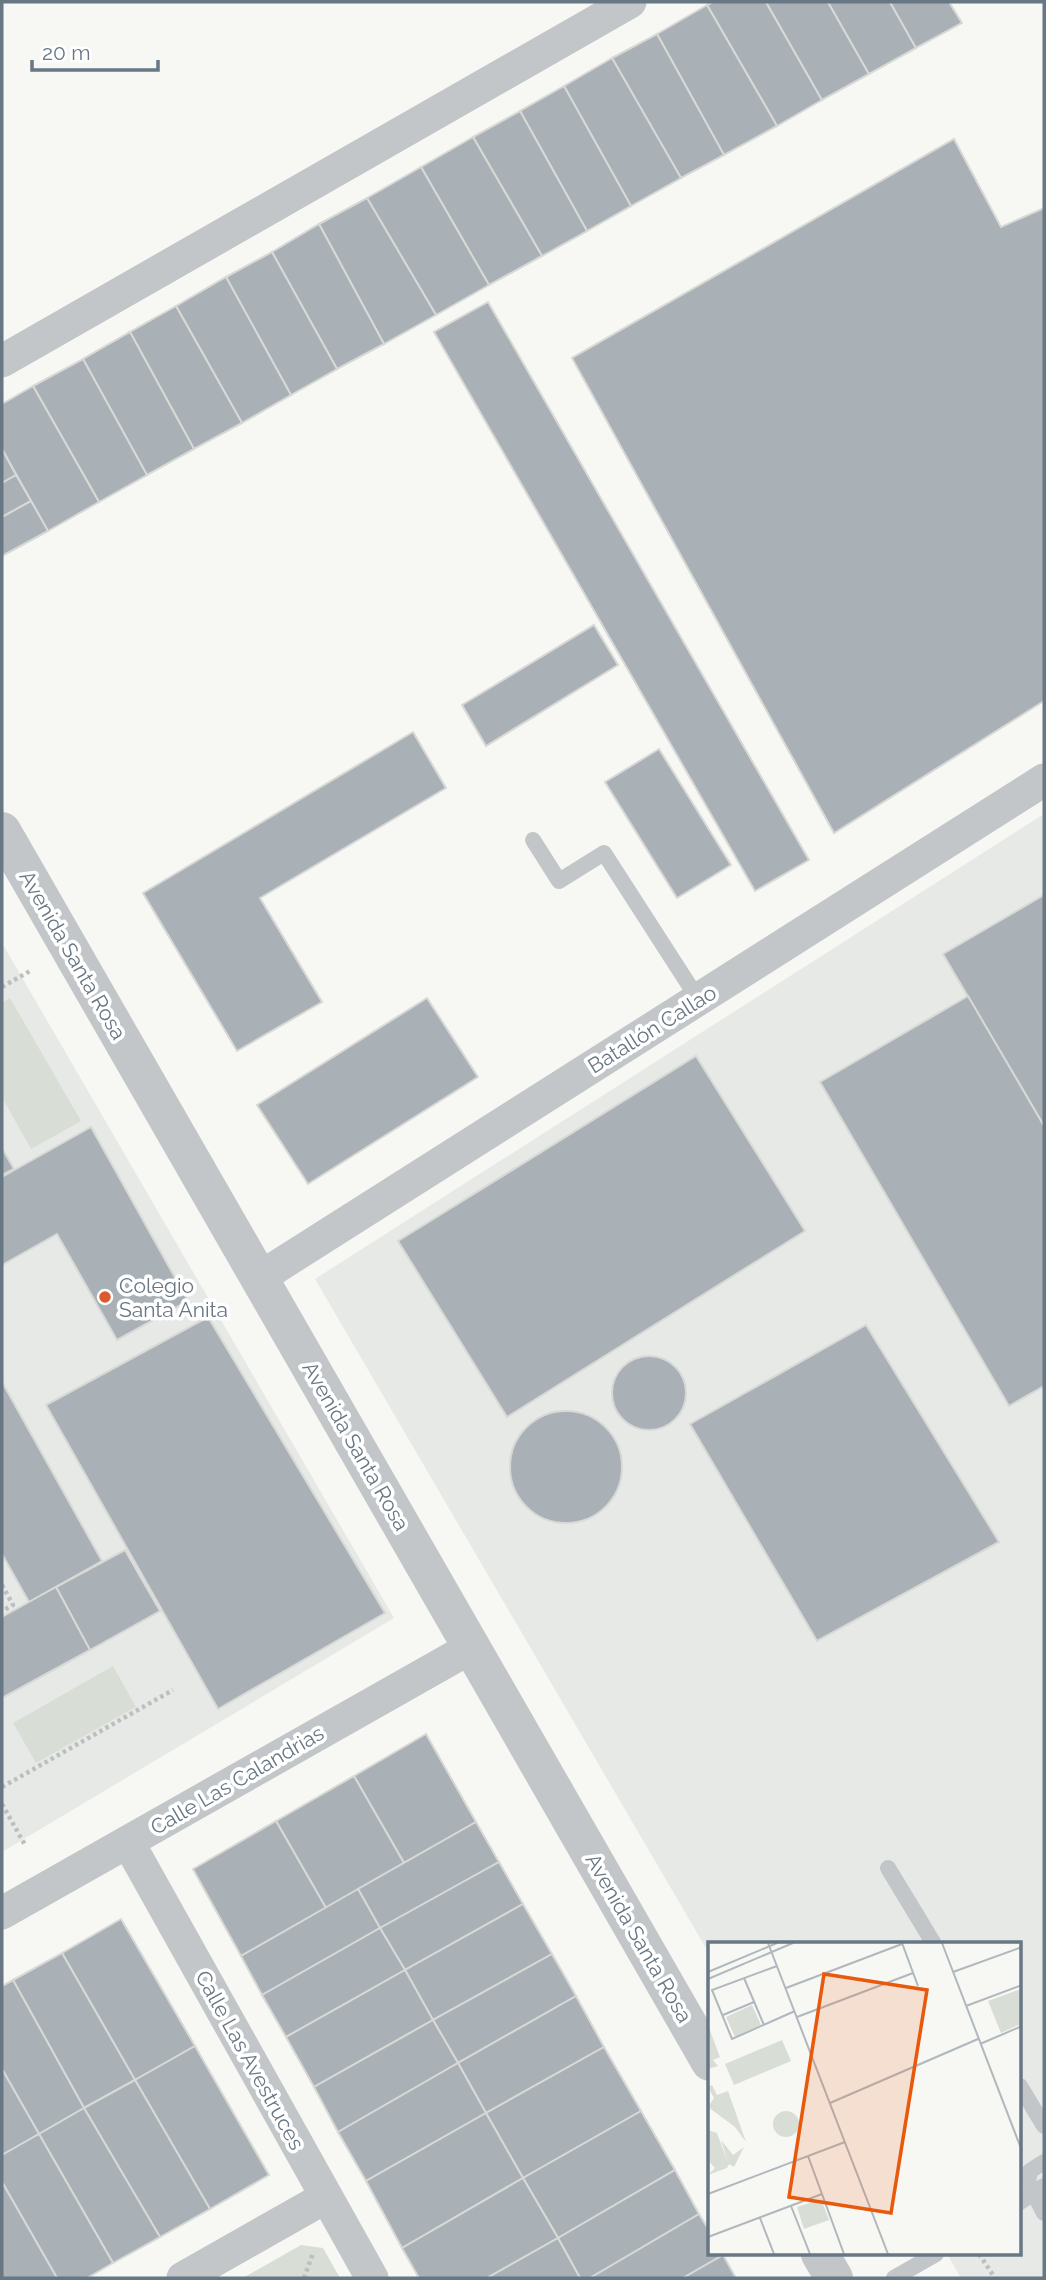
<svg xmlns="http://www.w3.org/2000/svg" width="1046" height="2280" font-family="Raleway,sans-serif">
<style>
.built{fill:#e7e9e7}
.green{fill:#d8ded5}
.building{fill:#a9b1b6;stroke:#d8d8d6;stroke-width:2}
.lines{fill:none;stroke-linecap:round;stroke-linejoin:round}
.path{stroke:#bcbec0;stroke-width:4.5;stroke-dasharray:3.5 3.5;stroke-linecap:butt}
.service{stroke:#c2c6c9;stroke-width:16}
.minor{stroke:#c2c6c9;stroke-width:33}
.tertiary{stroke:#c2c6c9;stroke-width:38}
.poi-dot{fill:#dc592f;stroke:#fff;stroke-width:2.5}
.labels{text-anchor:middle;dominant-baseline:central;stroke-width:7;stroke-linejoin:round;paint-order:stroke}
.street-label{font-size:21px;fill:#677784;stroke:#fff}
.poi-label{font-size:21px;fill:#677784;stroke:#fff;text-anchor:start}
.inset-road{fill:none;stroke:#b0b8bd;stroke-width:2}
.view{fill:#e8590c;fill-opacity:0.15;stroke:#e8590c;stroke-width:3.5}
.inset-edge{fill:none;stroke:#677784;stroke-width:3.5}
</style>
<rect width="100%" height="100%" fill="#f7f7f4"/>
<!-- built -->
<g class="built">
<polygon points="1044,814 1044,2278 961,2278 947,2254 1020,2254 1020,1944 710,1944 710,1955 315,1279"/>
<polygon points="2,943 394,1618 2,1852"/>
</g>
<!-- green -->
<g class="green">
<polygon points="10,998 81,1121 31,1149 2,1097 2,1003"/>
<polygon points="113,1666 136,1707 36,1763 13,1723"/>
<polygon points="301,2245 323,2248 340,2278 243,2278"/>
</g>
<!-- building -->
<g class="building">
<polygon points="713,2 766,2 822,100 777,126 707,5"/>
<polygon points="766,2 828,2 869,74 822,100"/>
<polygon points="828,2 890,2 916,48 869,74"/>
<polygon points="890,2 949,2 962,23 916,48"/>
<polygon points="707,5 777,126 724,155 657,34"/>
<polygon points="657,34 724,155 681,178 612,58"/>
<polygon points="612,58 681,178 631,206 564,86"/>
<polygon points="564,86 631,206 587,231 520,111"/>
<polygon points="520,111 587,231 542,256 473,137"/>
<polygon points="473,137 542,256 489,285 421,167"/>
<polygon points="954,139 1001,227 1044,208 1044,701 834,833 572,358"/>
<polygon points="421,167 489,285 436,315 367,198"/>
<polygon points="367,198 436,315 384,344 319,224"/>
<polygon points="319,224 384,344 337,369 272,252"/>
<polygon points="272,252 337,369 291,395 226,277"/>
<polygon points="226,277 291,395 242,423 176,306"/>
<polygon points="488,302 809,860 755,891 434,332"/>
<polygon points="176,306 242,423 194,449 130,332"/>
<polygon points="130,332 194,449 147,475 83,359"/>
<polygon points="83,359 147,475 99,502 33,386"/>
<polygon points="33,386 99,502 48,531 2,449 2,404"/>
<polygon points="2,449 16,475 2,483"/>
<polygon points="16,475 31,501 2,517 2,483"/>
<polygon points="31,501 48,531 2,556 2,517"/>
<polygon points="594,625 618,665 486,746 462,705"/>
<polygon points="413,732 446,788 260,898 322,1002 237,1051 143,893"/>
<polygon points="659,749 731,865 677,898 605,782"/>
<polygon points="1044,895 1044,1126 943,954"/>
<polygon points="968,996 1044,1126 1044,1386 1009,1406 820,1082"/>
<polygon points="427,998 478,1077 308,1184 257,1105"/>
<polygon points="696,1056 805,1231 507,1417 398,1241"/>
<polygon points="91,1127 188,1301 117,1340 57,1234 2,1265 2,1177"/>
<polygon points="2,1148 14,1169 2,1175"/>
<polygon points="208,1317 385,1613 218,1709 46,1405"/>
<polygon points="866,1325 999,1542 817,1641 690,1424"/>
<circle cx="649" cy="1393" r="37"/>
<polygon points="2,1382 102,1561 29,1602 2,1554"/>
<circle cx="566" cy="1467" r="56"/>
<polygon points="125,1550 160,1611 90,1650 56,1587"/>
<polygon points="56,1587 90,1650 2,1698 2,1617"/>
<polygon points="426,1734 476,1822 404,1863 354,1776"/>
<polygon points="354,1776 404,1863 326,1908 276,1821"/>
<polygon points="276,1821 326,1908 241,1956 193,1869"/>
<polygon points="476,1822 499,1862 380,1928 358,1889"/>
<polygon points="499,1862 523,1904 405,1970 380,1928"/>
<polygon points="358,1889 380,1928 262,1995 241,1956"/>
<polygon points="523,1904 552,1954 433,2020 405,1970"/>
<polygon points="121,1919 195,2046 135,2080 62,1953"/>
<polygon points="380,1928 405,1970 286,2037 262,1995"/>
<polygon points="62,1953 135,2080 84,2108 13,1980"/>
<polygon points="552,1954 576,1996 458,2063 433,2020"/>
<polygon points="405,1970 433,2020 314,2087 286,2037"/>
<polygon points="13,1980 84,2108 39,2134 2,2069 2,1986"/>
<polygon points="576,1996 604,2047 486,2113 458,2063"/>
<polygon points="433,2020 458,2063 338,2132 314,2087"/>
<polygon points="195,2046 269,2175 210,2209 135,2080"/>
<polygon points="604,2047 641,2111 523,2178 486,2113"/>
<polygon points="458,2063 486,2113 366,2181 338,2132"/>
<polygon points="2,2069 39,2134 2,2155"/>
<polygon points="135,2080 210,2209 160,2237 84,2108"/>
<polygon points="84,2108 160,2237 113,2263 39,2134"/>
<polygon points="641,2111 675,2170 558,2238 523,2178"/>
<polygon points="486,2113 523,2178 402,2248 366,2181"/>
<polygon points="39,2134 113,2263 87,2278 57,2278 2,2182 2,2155"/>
<polygon points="675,2170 699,2214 590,2278 580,2278 558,2238"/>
<polygon points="523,2178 558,2238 487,2278 419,2278 402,2248"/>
<polygon points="2,2182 57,2278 2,2278"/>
<polygon points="699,2214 710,2232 710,2254 723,2255 683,2278 590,2278"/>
<polygon points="558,2238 580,2278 487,2278"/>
<polygon points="723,2255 736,2278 683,2278"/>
</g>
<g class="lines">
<!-- path -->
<g class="path">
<polyline points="2,987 30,971"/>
<polyline points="2,1585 13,1605 2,1611"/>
<polyline points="2,1787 173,1690"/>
<polyline points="2,1804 25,1845"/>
<polyline points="979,2254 995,2278"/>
<polyline points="304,2278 313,2253"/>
</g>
<!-- service -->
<g class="service">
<polyline points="533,840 559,881 604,853 698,999"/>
<polyline points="888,1868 934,1944"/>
<polyline points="1020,2086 1044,2126"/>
<polyline points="1044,2162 1030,2171 1028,2182 1044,2213"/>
<polyline points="1020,2202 1044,2186"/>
<polyline points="894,2278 936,2254"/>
</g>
<!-- minor -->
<g class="minor">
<polyline points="2,361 630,2"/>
<polyline points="259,1278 1044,780"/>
<polyline points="128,1842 372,2278"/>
<polyline points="2,1913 472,1647"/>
<polyline points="183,2278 326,2197"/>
</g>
<!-- tertiary -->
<g class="tertiary">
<polyline points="2,831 710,2062"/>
<polyline points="820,2254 834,2278"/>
</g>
</g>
<!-- markers -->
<circle class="poi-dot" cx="105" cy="1297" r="7"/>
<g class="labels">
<!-- street labels -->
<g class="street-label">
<text transform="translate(73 955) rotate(60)">Avenida Santa Rosa</text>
<text transform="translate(652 1029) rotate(-32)">Batallón Callao</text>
<text transform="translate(356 1446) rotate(60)">Avenida Santa Rosa</text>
<text transform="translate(237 1780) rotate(-30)">Calle Las Calandrias</text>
<text transform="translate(639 1938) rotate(60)">Avenida Santa Rosa</text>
<text transform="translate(250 2060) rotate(61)">Calle Las Avestruces</text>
</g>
<!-- poi labels -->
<g class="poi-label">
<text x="119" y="1285">Colegio<tspan x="119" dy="24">Santa Anita</tspan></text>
</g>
</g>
<!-- overview -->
<g transform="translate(708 1942)">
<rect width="313" height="313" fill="#f7f7f4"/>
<path d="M313 47V82L293 91 280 59ZM44 63 53 83 27 95 18 75ZM0 83 12 115 5 118 10 124 0 127ZM74 98 83 119 26 143 17 122ZM4 143 9 153 20 149 38 200 27 185 0 165 6 156 0 145ZM65 182a13 13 0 1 1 26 0a13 13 0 1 1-26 0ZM0 188 9 191 20 221 13 198 25 213 36 205 26 225 21 222 19 226 0 233 7 226 0 218ZM113 257 121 278 96 287 89 265Z" fill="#d8ded5"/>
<path class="inset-road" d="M60 1 180 312M194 1 210 44M234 1 314 209M69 24 4 48 24 97 87 69M0 30 69 1M245 30 314 5M36 36 56 83M0 37 85 1M78 46 194 2M258 64 314 43M15 73 46 60M89 75 205 31M272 102 314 84M122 161 270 97M100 214 136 312M0 252 137 200M83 264 102 312M52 276 66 312M0 295 114 252"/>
<path class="view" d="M116 32 219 48 183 271 81 255Z"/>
<rect width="313" height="313" class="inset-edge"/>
</g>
<!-- border -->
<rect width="1046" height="2280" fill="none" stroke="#677784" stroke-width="7"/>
<!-- scale -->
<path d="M32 60v10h126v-10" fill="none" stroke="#677784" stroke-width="3.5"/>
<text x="42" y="60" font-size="21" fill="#677784" stroke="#ffffff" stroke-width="5" paint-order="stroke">20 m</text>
</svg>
